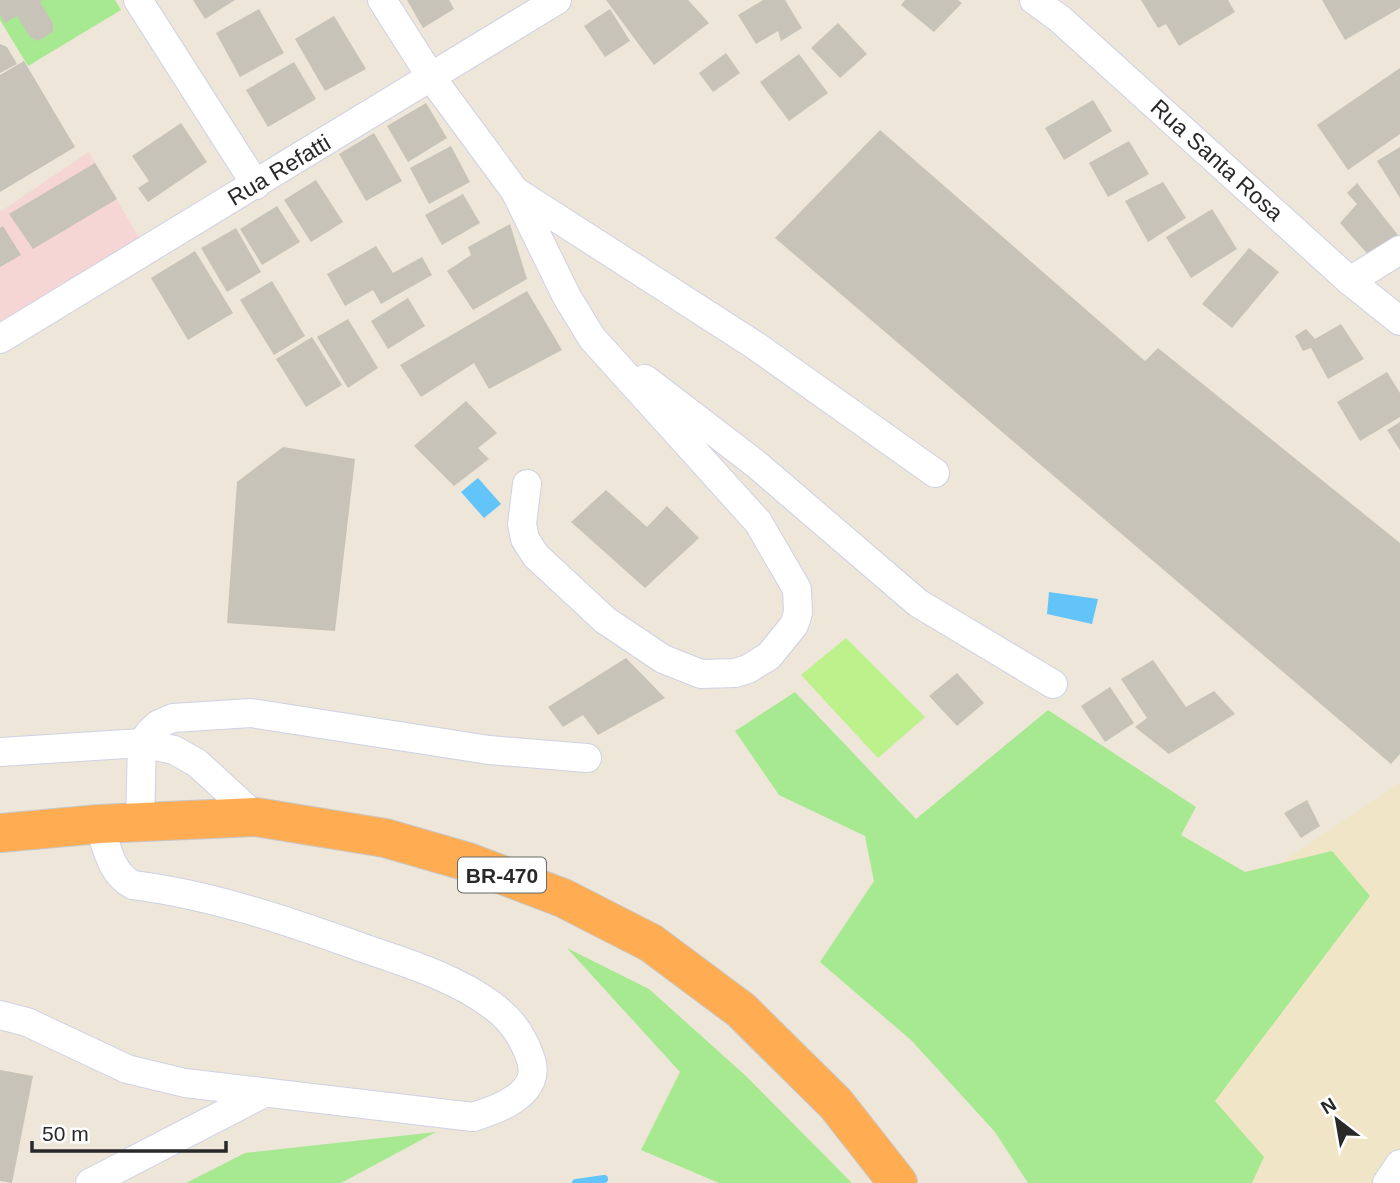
<svg xmlns="http://www.w3.org/2000/svg" width="1400" height="1183" font-family="Arial,sans-serif">
<style>
.education{fill:#f0e6c7}
.medical{fill:#f5d6d5}
.green{fill:#a7e990}
.pitch{fill:#bdf18b}
.water{fill:#62c4f9}
.lines{fill:none;stroke-linecap:round;stroke-linejoin:round}
.stream{stroke:#62c4f9;stroke-width:8}
.building{fill:#c8c3b9}
.minor-casing{stroke:#ced1e4;stroke-width:30}
.highway-casing{stroke:#c7c7c7;stroke-width:40}
.minor{stroke:#fff;stroke-width:28}
.highway{stroke:#ffac52;stroke-width:38}
.labels{text-anchor:middle;dominant-baseline:central;stroke-width:5;stroke-linejoin:round;paint-order:stroke}
.shield{fill:#fff;stroke:#696969;stroke-width:2}
.shield-label{font-size:21px;font-weight:bold;fill:#292929}
.street-label{font-size:23px;fill:#292929;stroke:#fff}
</style>
<rect width="100%" height="100%" fill="#ede6d9"/>
<!-- education -->
<polygon class="education" points="1400,783 1400,1183 1137,1183 1041,1023"/>
<!-- medical -->
<polygon class="medical" points="89,152 144,246 0,327 0,212"/>
<!-- green -->
<g class="green">
<polygon points="0,0 115,0 121,10 28,66 0,20"/>
<polygon points="795,692 916,819 1048,710 1196,807 1181,835 1245,872 1332,851 1370,896 1215,1101 1264,1157 1252,1183 1028,1183 995,1132 912,1041 820,962 874,881 865,836 779,795 735,731"/>
<polygon points="567,948 649,989 746,1076 852,1183 719,1183 641,1150 680,1072"/>
<polygon points="436,1132 341,1183 186,1183 245,1153"/>
</g>
<!-- pitch -->
<polygon class="pitch" points="846,638 925,717 878,758 801,675"/>
<!-- water -->
<g class="water">
<polygon points="478,478 501,504 484,518 461,492"/>
<polygon points="1049,592 1098,599 1092,624 1047,614"/>
</g>
<g class="lines">
<!-- stream -->
<polyline class="stream" points="576,1183 604,1179"/>
</g>
<!-- building -->
<g class="building">
<polygon points="0,0 43,0 40,2 53,23 53,32 38,41 30,37 17,16 5,23 0,15"/>
<polygon points="193,0 235,0 205,19"/>
<polygon points="407,0 449,0 454,9 423,28"/>
<polygon points="606,0 688,0 709,23 654,65"/>
<polygon points="763,0 785,0 802,28 781,41 778,31 756,44 738,15"/>
<polygon points="905,0 958,0 962,3 934,32 901,5"/>
<polygon points="1141,0 1228,0 1235,12 1179,46 1166,24 1158,28"/>
<polygon points="1322,0 1400,0 1400,8 1345,40"/>
<polygon points="259,9 284,53 240,77 216,33"/>
<polygon points="610,9 630,41 605,57 584,26"/>
<polygon points="334,16 366,69 325,91 295,39"/>
<polygon points="838,23 867,54 840,78 811,48"/>
<polygon points="0,44 7,47 17,64 0,73"/>
<polygon points="726,53 740,73 713,92 699,73"/>
<polygon points="799,54 828,93 789,121 760,82"/>
<polygon points="24,61 75,147 0,192 0,75"/>
<polygon points="294,62 316,99 268,127 246,90"/>
<polygon points="1400,68 1400,134 1348,170 1317,125"/>
<polygon points="1093,100 1112,131 1064,160 1045,128"/>
<polygon points="426,103 447,138 408,162 387,126"/>
<polygon points="181,123 207,162 148,202 138,188 149,181 132,156"/>
<polygon points="880,130 1145,361 1158,348 1400,543 1400,754 1391,764 775,238"/>
<polygon points="374,133 402,181 366,201 339,154"/>
<polygon points="1129,141 1149,174 1108,197 1089,163"/>
<polygon points="451,146 470,182 429,204 410,168"/>
<polygon points="1400,147 1400,198 1377,161"/>
<polygon points="95,163 117,199 33,249 9,214"/>
<polygon points="316,180 343,222 311,242 284,200"/>
<polygon points="1163,182 1186,218 1148,242 1125,201"/>
<polygon points="1357,183 1398,235 1372,259 1340,223 1357,204 1347,193"/>
<polygon points="463,194 480,223 442,245 425,215"/>
<polygon points="277,206 300,242 262,265 240,229"/>
<polygon points="1212,209 1237,249 1191,278 1166,237"/>
<polygon points="510,224 527,279 473,310 447,271 471,255 468,247"/>
<polygon points="3,226 21,255 0,267 0,228"/>
<polygon points="236,228 261,272 227,292 201,248"/>
<polygon points="376,246 393,273 422,257 432,275 381,304 373,290 345,306 327,274"/>
<polygon points="1249,248 1279,272 1232,328 1202,304"/>
<polygon points="195,251 233,313 188,340 151,278"/>
<polygon points="272,281 305,336 274,355 240,300"/>
<polygon points="527,291 562,350 489,389 474,363 421,397 400,365"/>
<polygon points="408,298 425,326 388,349 371,321"/>
<polygon points="348,319 378,368 348,388 317,337"/>
<polygon points="1341,324 1364,359 1328,379 1311,348 1303,351 1295,336 1306,329 1315,339"/>
<polygon points="312,337 342,385 306,407 276,359"/>
<polygon points="1387,372 1400,393 1400,417 1360,441 1337,402"/>
<polygon points="466,401 497,433 478,448 489,459 454,486 414,446"/>
<polygon points="1400,422 1400,450 1387,430"/>
<polygon points="283,447 355,459 335,631 227,623 237,482"/>
<polygon points="606,490 647,527 667,506 699,538 645,588 571,522"/>
<polygon points="626,658 665,698 598,735 583,715 563,727 548,707"/>
<polygon points="1153,660 1186,707 1214,691 1235,714 1169,754 1135,727 1147,718 1121,679"/>
<polygon points="957,673 984,703 957,726 929,696"/>
<polygon points="1110,687 1134,723 1105,742 1081,706"/>
<polygon points="1307,800 1320,826 1301,838 1284,813"/>
<polygon points="0,1070 33,1076 12,1183 0,1181"/>
</g>
<g class="lines">
<!-- minor casing -->
<g class="minor-casing">
<g id="minor">
<polyline points="138,0 256,185"/>
<polyline points="382,0 431,77 515,191 756,346 935,473"/>
<polyline points="1034,0 1060,19 1350,281 1400,321"/>
<polyline points="515,191 567,297 592,338 758,522 797,589 798,613 794,625 769,656 748,669 735,673 701,674 663,659 605,620 536,556 525,539 522,524 527,484"/>
<polyline points="1350,281 1400,250"/>
<polyline points="0,339 557,0"/>
<polyline points="645,379 756,464 918,603 1053,684"/>
<polyline points="0,752 142,743 174,750 197,763 256,817"/>
<polyline points="140,823 142,743 150,732 159,724 173,718 251,713 489,750 587,758"/>
<path d="M0 1015 27 1022 127 1069 185 1083 473 1117C499 1109 544 1093 530 1057 523 1037 511 1019 493 1006 456 978 407 963 363 948 288 921 212 895 133 885 110 873 107 847 99 824"/>
<polyline points="90,1183 264,1093"/>
<polyline points="1387,1183 1400,1164"/>
</g>
</g>
<!-- highway casing -->
<g class="highway-casing">
<polyline id="highway" points="0,833 99,824 256,817 385,838 468,862 563,898 651,943 741,1010 836,1104 898,1183"/>
</g>
<!-- minor -->
<use href="#minor" class="minor"/>
<!-- highway -->
<use href="#highway" class="highway"/>
</g>
<g class="labels">
<!-- shield labels -->
<rect class="shield" x="458" y="857.5" width="88" height="35" rx="5"/>
<g class="shield-label">
<text x="502" y="875">BR-470</text>
</g>
<!-- street labels -->
<g class="street-label">
<text transform="translate(1217 160) rotate(42)">Rua Santa Rosa</text>
<text transform="translate(279 170) rotate(-31)">Rua Refatti</text>
</g>
</g>
<!-- north arrow -->
<g transform="translate(1337 1120) rotate(329)" stroke="#ffffff" stroke-width="5" paint-order="stroke">
<path d="M0-5L12 26L0 18L-12 26Z" fill="#292929"/>
<text y="-10" font-size="19" font-weight="bold" text-anchor="middle" fill="#292929">N</text>
</g>
<!-- scale -->
<path d="M32 1141v10h194v-10" fill="none" stroke="#292929" stroke-width="3.5"/>
<text x="42" y="1141" font-size="21" fill="#292929" stroke="#ffffff" stroke-width="5" paint-order="stroke">50 m</text>
</svg>
